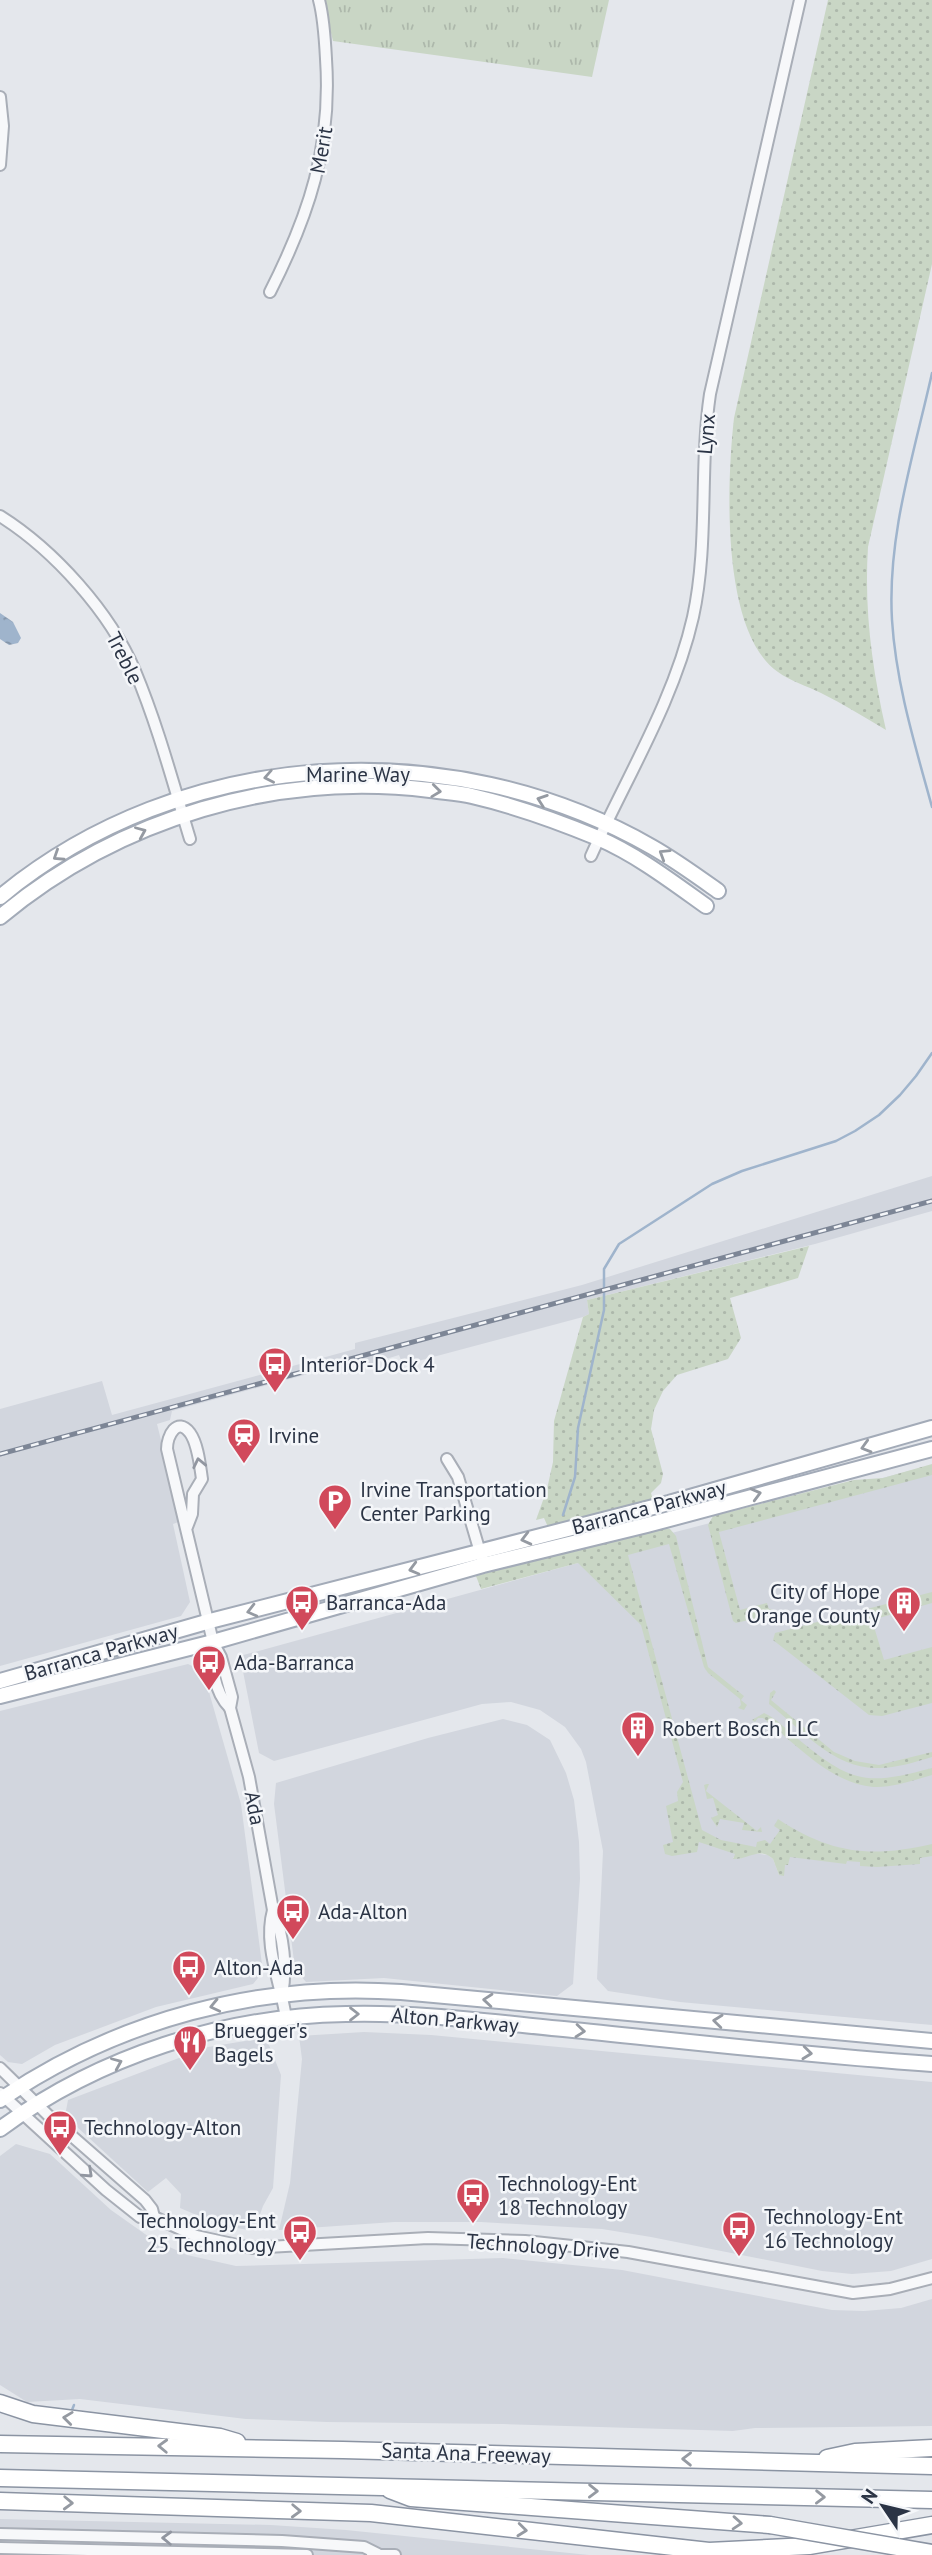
<svg xmlns="http://www.w3.org/2000/svg" width="932" height="2555" font-family="'PT Sans',sans-serif">
<style>
.built{fill:#d2d6de;fill-rule:evenodd}
.grass{fill:url(#grass-dots)}
.park{fill:url(#park-tufts)}
.water{fill:url(#water-ripples)}
.lines{fill:none;stroke-linecap:round;stroke-linejoin:round}
.stream{stroke:#9fb4cc;stroke-width:2.5}
.minor-casing{stroke:#a9aeb7;stroke-width:14}
.major-casing{stroke:#a3abb8;stroke-width:18}
.highway-casing{stroke:#8b94a3;stroke-width:19}
.minor{stroke:#f7f8fa;stroke-width:10}
.major{stroke:#fff;stroke-width:14}
.highway{stroke:#fff;stroke-width:16}
.rail-casing{stroke:#7d8696;stroke-width:5}
.rail{stroke:#f4f6f9;stroke-width:2.5;stroke-dasharray:8;stroke-linecap:butt}
.highway-bridge-casing{stroke:#8b94a3;stroke-width:19;stroke-linecap:butt}
.highway-bridge{stroke:#fff;stroke-width:16}
.oneway{stroke:#959aa2}
.oneway2{stroke:#9196a0}
.labels{text-anchor:middle;dominant-baseline:central;stroke-width:5;stroke-linejoin:round;paint-order:stroke}
.street-label{font-size:21px;fill:#2b3445;stroke:#f4f6f9}
.poi-label{font-size:21px;fill:#2b3445;stroke:#f4f6f9;text-anchor:start}
</style>
<defs>
<pattern id="grass-dots" width="8" height="8" patternUnits="userSpaceOnUse" patternTransform="scale(1.75)"><rect width="8" height="8" fill="#c9d6c5"/><path d="M2 2h.1M6 6h.1" fill="none" stroke="#adb8ab" stroke-width="1.8" stroke-linecap="round"/></pattern>
<pattern id="park-tufts" width="24" height="20" patternUnits="userSpaceOnUse" patternTransform="scale(1.75)"><rect width="24" height="20" fill="#c9d6c5"/><path d="M3 7l-1-3M5 7V3M7 7l1-3M15 17l-1-3M17 17v-4M19 17l1-3" fill="none" stroke="#adb8ab"/></pattern>
<pattern id="water-ripples" width="26" height="14" patternUnits="userSpaceOnUse" patternTransform="scale(1.75)"><rect width="26" height="14" fill="#9fb4cc"/><path d="M2 4q2-2 4 0t4 0M15 11q2-2 4 0t4 0" fill="none" stroke="#8293a7"/></pattern>
</defs>
<rect width="100%" height="100%" fill="#e4e7ec"/>
<!-- built -->
<g class="built">
<polygon points="932,1176 932,1211 815,1244 587,1300 589,1314 583,1317 403,1365 399,1355 376,1362 368,1369 359,1369 361,1366 359,1360 172,1411 170,1420 157,1424 181,1521 173,1524 190,1602 181,1616 0,1666 0,1409 102,1381 112,1415 355,1349 355,1343 582,1285"/>
<path d="M932 1465V2025L680 2002 608 1991 597 1979 603 1851 586 1762 581 1749 565 1727 540 1710 511 1702 482 1704 274 1761 259 1753 240 1656 578 1563 622 1546ZM709 1840 789 1858 779 1875 773 1859 768 1855 752 1853 739 1859 733 1858 736 1854Z"/>
<polygon points="188,1664 203,1671 241,1804 263,1972 253,1984 156,2007 55,2045 22,2064 8,2062 0,2055 0,1711"/>
<polygon points="503,1719 527,1725 550,1740 566,1773 574,1800 579,1842 580,1879 573,1984 557,1996 384,1978 306,1982 295,1969 274,1804 276,1783 428,1738"/>
<polygon points="364,2032 431,2035 932,2082 932,2259 891,2271 852,2274 822,2271 651,2237 602,2229 481,2222 394,2222 279,2230 290,2183 302,2059 299,2036"/>
<polygon points="257,2039 269,2045 281,2075 273,2188 263,2206 254,2231 220,2225 180,2208 181,2194 166,2178 148,2192 65,2116 68,2100 208,2047"/>
<polygon points="16,2144 50,2154 111,2210 152,2239 187,2255 236,2266 503,2258 622,2270 832,2310 864,2311 901,2308 932,2299 932,2426 755,2428 733,2431 503,2424 327,2422 246,2419 80,2399 27,2402 0,2385 0,2156"/>
<polygon points="0,2519 271,2525 346,2530 589,2555 0,2555"/>
</g>
<!-- grass -->
<g class="grass">
<path d="M828 0H932V264L868 547C864 610 872 668 886 730 864 717 843 704 821 693 807 686 790 681 778 672 720 632 727 480 734 418Z"/>
<polygon points="809,1246 798,1278 730,1298 741,1338 728,1359 677,1375 663,1391 654,1410 651,1429 663,1474 661,1483 651,1493 653,1500 548,1527 544,1518 536,1520 547,1489 553,1462 554,1421 583,1317 589,1314 587,1300"/>
<polygon points="932,1464 932,1475 719,1532 740,1610 767,1603 769,1609 779,1611 778,1613 736,1623 733,1621 708,1525 713,1516 854,1480 883,1478"/>
<path d="M664 1528 670 1529 676 1536 708 1667 744 1696 741 1700 747 1705 744 1710 738 1708 741 1705 740 1699 708 1673 704 1667 669 1544 628 1555 702 1830 721 1840 756 1847 757 1842 765 1840 770 1844 780 1830 774 1826 778 1819C831 1854 871 1858 932 1844V1856L920 1858V1864L877 1867 860 1866V1862L847 1861 846 1864 790 1857 788 1865H785L784 1876 779 1875 773 1859C759 1846 748 1860 733 1859L735 1854 699 1842 697 1852 672 1856 665 1854 663 1845 673 1842 666 1806 678 1801 677 1792 683 1782 641 1625 578 1563 481 1589 476 1576 611 1538 636 1536Z"/>
<polygon points="932,1592 932,1603 872,1620 884,1660 932,1647 932,1703 882,1716 869,1715 773,1640 775,1633"/>
<path d="M774 1690 776 1692 771 1700 834 1752 855 1761 879 1765 932 1752V1757C915 1762 897 1768 879 1768 835 1770 801 1729 769 1704L770 1693Z"/>
<path d="M764 1713C776 1718 788 1731 798 1739 852 1783 865 1786 932 1768V1775C913 1780 893 1788 873 1787 830 1783 795 1743 763 1718H758L755 1722 752 1720Z"/>
<polygon points="707,1784 709,1784 706,1791 757,1831 761,1827 762,1832 742,1830 744,1823 720,1819 717,1827 711,1818 718,1815 713,1798 707,1799 704,1785"/>
</g>
<!-- park -->
<polygon class="park" points="323,0 609,0 592,77 333,41"/>
<!-- water -->
<polygon class="water" points="0,613 13,622 21,638 18,643 9,645 0,639"/>
<g class="lines">
<!-- stream -->
<g class="stream">
<path d="M932 373C914 454 887 536 892 620 896 684 915 745 932 807"/>
<polyline points="563,1515 575,1477 578,1428 604,1310 604,1269 619,1244 712,1184 742,1171 836,1141 855,1131 879,1115 900,1095 916,1076 932,1053"/>
<polyline points="72,2410 74,2405"/>
</g>
<!-- minor casing -->
<g class="minor-casing">
<g id="minor">
<polyline points="0,97 3,126 0,165"/>
<path d="M270 292C309 215 332 146 326 59 325 40 324 19 319 0"/>
<path d="M0 516C54 550 110 612 135 671 158 726 173 783 190 839"/>
<path d="M591 856C626 778 674 701 693 617 709 544 699 468 710 394L800 0"/>
<polyline points="447,1459 458,1477 482,1559"/>
<path d="M187 1527 192 1514 193 1494 202 1479C200 1466 198 1444 190 1433 177 1416 167 1436 167 1449L213 1642 221 1657 232 1697 230 1708 249 1777 273 1910C284 1936 287 1968 282 1995"/>
<path d="M213 1642C210 1663 214 1692 230 1708"/>
<path d="M273 1910C263 1946 281 1983 286 2018"/>
<polyline points="0,2068 49,2116 145,2200 152,2209 154,2217"/>
<polyline points="0,2093 106,2190 140,2217 154,2217 196,2236 251,2248 428,2238 525,2241 628,2252 853,2293 890,2289 932,2278"/>
<polyline points="0,2534 282,2541 364,2547 378,2554"/>
<polyline points="0,2548 307,2555"/>
<polyline points="372,2555 395,2555"/>
</g>
</g>
<!-- major casing -->
<g class="major-casing">
<g id="major">
<path d="M0 897C181 747 449 731 652 847 675 860 697 876 718 891"/>
<path d="M0 917C119 818 277 771 430 790 444 792 459 793 472 796 515 806 557 821 598 838 637 855 671 881 706 906"/>
<polyline points="0,1681 210,1621 669,1503 932,1428"/>
<polyline points="0,1696 213,1642 483,1565 647,1525 932,1449"/>
<path d="M0 2100C117 2020 259 1982 401 1992L932 2041"/>
<path d="M0 2129C99 2056 224 2016 346 2014 422 2012 498 2023 573 2030 693 2042 812 2056 932 2064"/>
</g>
</g>
<!-- highway casing -->
<g class="highway-casing">
<g id="highway">
<polyline points="0,2403 33,2414 220,2437 237,2442"/>
<polyline points="0,2444 343,2450 932,2466"/>
<polyline points="827,2458 855,2452 932,2448"/>
<polyline points="0,2478 932,2500"/>
<polyline points="390,2490 411,2498 770,2525"/>
<polyline points="0,2501 371,2513 709,2551 809,2546 932,2525"/>
</g>
</g>
<!-- minor -->
<use href="#minor" class="minor"/>
<!-- major -->
<use href="#major" class="major"/>
<!-- highway -->
<use href="#highway" class="highway"/>
<!-- rail casing -->
<g class="rail-casing">
<polyline id="rail" points="0,1454 932,1201"/>
</g>
<!-- rail -->
<use href="#rail" class="rail"/>
<!-- highway-bridge casing -->
<g class="highway-bridge-casing">
<polyline id="highway-bridge" points="770,2525 932,2553"/>
</g>
<!-- highway-bridge -->
<use href="#highway-bridge" class="highway-bridge"/>
</g>
<!-- one-way arrows -->
<defs><path id="oneway-chevron" d="M-2-3.5L2.5 0L-2 3.5" fill="none" stroke-width="1.6" stroke-linecap="round" stroke-linejoin="round" transform="scale(1.75)"/></defs>
<g class="oneway">
<use href="#oneway-chevron" transform="translate(269 777) rotate(169)"/>
<use href="#oneway-chevron" transform="translate(436 791) rotate(7)"/>
<use href="#oneway-chevron" transform="translate(542 800) rotate(-161)"/>
<use href="#oneway-chevron" transform="translate(141 832) rotate(-23)"/>
<use href="#oneway-chevron" transform="translate(664 854) rotate(-148)"/>
<use href="#oneway-chevron" transform="translate(58 856) rotate(147)"/>
<use href="#oneway-chevron" transform="translate(866 1447) rotate(164)"/>
<use href="#oneway-chevron" transform="translate(756 1494) rotate(-15)"/>
<use href="#oneway-chevron" transform="translate(526 1539) rotate(166)"/>
<use href="#oneway-chevron" transform="translate(414 1569) rotate(165)"/>
<use href="#oneway-chevron" transform="translate(252 1611) rotate(166)"/>
<use href="#oneway-chevron" transform="translate(488 2000) rotate(-175)"/>
<use href="#oneway-chevron" transform="translate(215 2006) rotate(167)"/>
<use href="#oneway-chevron" transform="translate(354 2014)"/>
<use href="#oneway-chevron" transform="translate(718 2021) rotate(-174)"/>
<use href="#oneway-chevron" transform="translate(580 2031) rotate(5)"/>
<use href="#oneway-chevron" transform="translate(807 2053) rotate(6)"/>
<use href="#oneway-chevron" transform="translate(117 2063) rotate(-23)"/>
<use href="#oneway-chevron" transform="translate(68 2418) rotate(-173)"/>
<use href="#oneway-chevron" transform="translate(163 2446) rotate(-178)"/>
<use href="#oneway-chevron" transform="translate(687 2459) rotate(-179)"/>
<use href="#oneway-chevron" transform="translate(593 2491) rotate(1)"/>
<use href="#oneway-chevron" transform="translate(820 2497) rotate(1)"/>
<use href="#oneway-chevron" transform="translate(68 2503) rotate(2)"/>
<use href="#oneway-chevron" transform="translate(296 2511) rotate(2)"/>
<use href="#oneway-chevron" transform="translate(737 2523) rotate(4)"/>
<use href="#oneway-chevron" transform="translate(522 2530) rotate(6)"/>
</g>
<g class="oneway2">
<use href="#oneway-chevron" transform="translate(199 1463) rotate(-102)"/>
<use href="#oneway-chevron" transform="translate(88 2173) rotate(43)"/>
<use href="#oneway-chevron" transform="translate(167 2538) rotate(-178)"/>
</g>
<!-- icons -->
<defs>
<g id="bus-pin" transform="scale(1.75)"><path d="M0 17L-7.5 6A9.5 9.5 0 1 1 7.5 6Z" fill="#d1495b" stroke="#f4f6f9"/><path d="M-5-6H5V4H4V6H2V4H-2V6H-4V4H-5ZM-3.5-4V0h7V-4ZM-3.5 1.2v1.5H-2V1.2ZM2 1.2v1.5H3.5V1.2Z" fill="#fff"/></g>
<g id="station-pin" transform="scale(1.75)"><path d="M0 17L-7.5 6A9.5 9.5 0 1 1 7.5 6Z" fill="#d1495b" stroke="#f4f6f9"/><path d="M-3-6H3Q5-6 5-4V2Q5 4 3 4L4.5 6H3L1.5 4h-3L-3 6H-4.5L-3 4Q-5 4-5 2V-4Q-5-6-3-6ZM-3.5-4v3h7v-3ZM-3.5 1v1.5H-2V1ZM2 1v1.5H3.5V1Z" fill="#fff"/></g>
<g id="parking-pin" transform="scale(1.75)"><path d="M0 17L-7.5 6A9.5 9.5 0 1 1 7.5 6Z" fill="#d1495b" stroke="#f4f6f9"/><path d="M-3.5-5.5H1a3.5 3.5 0 0 1 0 7H-1V5.5H-3.5ZM-1-3.4V-.6H.8a1.4 1.4 0 0 0 0-2.8Z" fill="#fff"/></g>
<g id="building-pin" transform="scale(1.75)"><path d="M0 17L-7.5 6A9.5 9.5 0 1 1 7.5 6Z" fill="#d1495b" stroke="#f4f6f9"/><path d="M-4-6H4V6H1V3H-1V6H-4ZM-2.5-4.3h1.7v1.8h-1.7ZM.8-4.3h1.7v1.8H.8ZM-2.5-1h1.7V.8h-1.7ZM.8-1h1.7V.8H.8Z" fill="#fff"/></g>
<g id="restaurant-pin" transform="scale(1.75)"><path d="M0 17L-7.5 6A9.5 9.5 0 1 1 7.5 6Z" fill="#d1495b" stroke="#f4f6f9"/><path d="M-5-6h1v4h1v-4h1v4h1v-4h1v5L-1.5 .5V6h-2V.5L-5-1ZM5-6V6H3V1.5H1.5Q1.5-4 5-6Z" fill="#fff"/></g>
</defs>
<g fill-rule="evenodd">
<use href="#bus-pin" x="275" y="1364"/>
<use href="#station-pin" x="244" y="1435"/>
<use href="#parking-pin" x="335" y="1501"/>
<use href="#bus-pin" x="302" y="1602"/>
<use href="#building-pin" x="904" y="1603"/>
<use href="#bus-pin" x="209" y="1662"/>
<use href="#building-pin" x="638" y="1728"/>
<use href="#bus-pin" x="293" y="1911"/>
<use href="#bus-pin" x="189" y="1967"/>
<use href="#restaurant-pin" x="190" y="2042"/>
<use href="#bus-pin" x="60" y="2127"/>
<use href="#bus-pin" x="473" y="2195"/>
<use href="#bus-pin" x="739" y="2228"/>
<use href="#bus-pin" x="300" y="2232"/>
</g>
<g class="labels">
<!-- street labels -->
<g class="street-label">
<text transform="translate(321 150) rotate(-80)">Merit</text>
<text transform="translate(706 434) rotate(-85)">Lynx</text>
<text transform="translate(125 658) rotate(63)">Treble</text>
<text x="358" y="774">Marine Way</text>
<text transform="translate(649 1507) rotate(-15)">Barranca Parkway</text>
<text transform="translate(101 1652) rotate(-16)">Barranca Parkway</text>
<text transform="translate(255 1808) rotate(79)">Ada</text>
<text transform="translate(455 2020) rotate(5)">Alton Parkway</text>
<text transform="translate(543 2246) rotate(4)">Technology Drive</text>
<text transform="translate(466 2453) rotate(2)">Santa Ana Freeway</text>
</g>
<!-- poi labels -->
<g class="poi-label">
<text x="300" y="1364">Interior-Dock 4</text>
<text x="268" y="1435">Irvine</text>
<text x="360" y="1489">Irvine Transportation<tspan x="360" dy="24">Center Parking</tspan></text>
<text x="880" y="1591" text-anchor="end">City of Hope<tspan x="880" dy="24">Orange County</tspan></text>
<text x="326" y="1602">Barranca-Ada</text>
<text x="234" y="1662">Ada-Barranca</text>
<text x="662" y="1728">Robert Bosch LLC</text>
<text x="318" y="1911">Ada-Alton</text>
<text x="214" y="1967">Alton-Ada</text>
<text x="214" y="2030">Bruegger's<tspan x="214" dy="24">Bagels</tspan></text>
<text x="84" y="2127">Technology-Alton</text>
<text x="498" y="2183">Technology-Ent<tspan x="498" dy="24">18 Technology</tspan></text>
<text x="764" y="2216">Technology-Ent<tspan x="764" dy="24">16 Technology</tspan></text>
<text x="276" y="2220" text-anchor="end">Technology-Ent<tspan x="276" dy="24">25 Technology</tspan></text>
</g>
</g>
<!-- north arrow -->
<g transform="translate(883 2506) rotate(305)" stroke="#f4f6f9" stroke-width="5" paint-order="stroke">
<path d="M0-5L12 26L0 18L-12 26Z" fill="#2b3445"/>
<text y="-10" font-size="19" font-weight="bold" text-anchor="middle" fill="#2b3445">N</text>
</g>
</svg>
